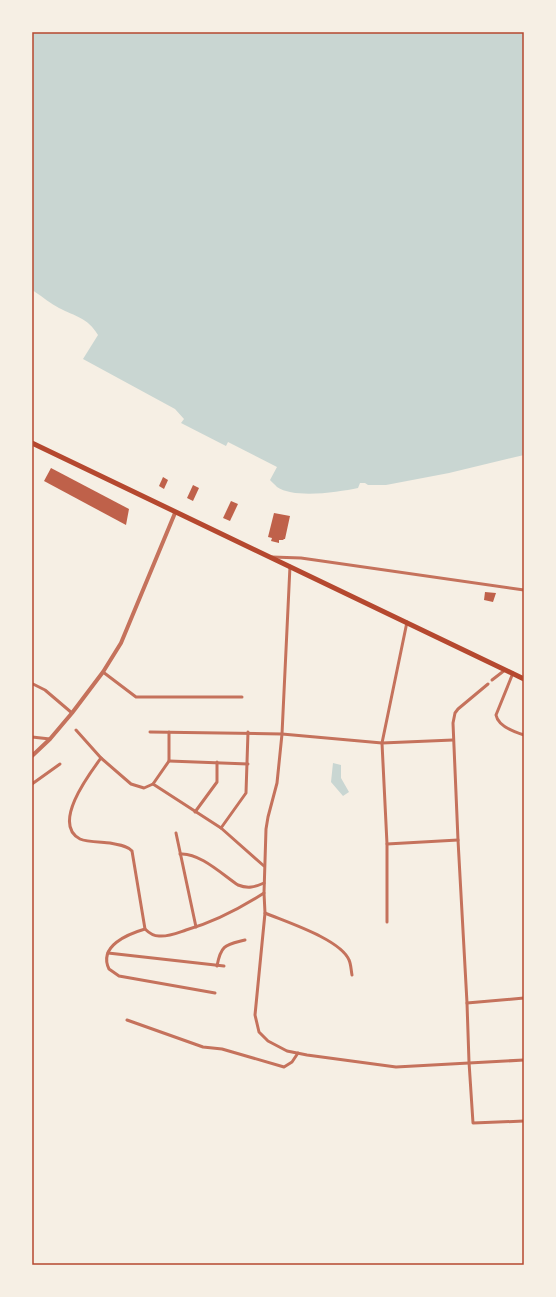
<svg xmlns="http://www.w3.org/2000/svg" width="556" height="1297" font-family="'Fira Sans',sans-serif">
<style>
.water{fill:#c9d6d2}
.building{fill:#bf614a}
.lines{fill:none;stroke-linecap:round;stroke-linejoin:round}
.minor{stroke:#c5725c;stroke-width:3}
.tertiary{stroke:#c5725c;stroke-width:4}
.trunk{stroke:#b5482f;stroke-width:5}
.neatline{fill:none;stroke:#b5482f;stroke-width:1.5}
</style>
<rect width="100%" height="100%" fill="#f6efe4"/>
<!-- water -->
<g class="water">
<path d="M32 32H524V455L449 473 386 485H368L365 483H360L358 488C338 492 295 499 277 487 275 485 272 482 270 480L277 467 228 442 226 446 181 423 184 419 175 409 83 359 98 335C87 317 76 317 59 308 51 304 43 297 35 292L32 289Z"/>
<polygon points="333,763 341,765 341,778 349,792 343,796 331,782"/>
</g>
<!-- building -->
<g class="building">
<polygon points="51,468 129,509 126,525 44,481"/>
<polygon points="163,477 168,480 164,489 159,486"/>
<polygon points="193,485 199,488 193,501 187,498"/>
<polygon points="231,501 238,504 230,521 223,518"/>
<polygon points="274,513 290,516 285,539 284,539 283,540 279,540 279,543 271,541 272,538 268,537"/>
<polygon points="485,592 496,593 493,602 484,600"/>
</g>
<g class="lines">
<!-- minor -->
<g class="minor">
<polyline points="272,557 301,558 524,590"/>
<polyline points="290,566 282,734 277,783 268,817 266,829 264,893 265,913 255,1015 259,1032 268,1041 287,1051 307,1055 396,1067 524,1060"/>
<polyline points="103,672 136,697 242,697"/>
<path d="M513 673 496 715C498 726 514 732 524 735"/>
<polyline points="492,680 505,670"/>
<polyline points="33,684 45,690 72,713"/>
<polyline points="488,684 458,709 455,713 453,723 458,840 467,1003 469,1062 473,1123 524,1121"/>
<polyline points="76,730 101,758 131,784 144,788 153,784 221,828 264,866"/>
<polyline points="150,732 282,734 382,743 453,740"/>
<polyline points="32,737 50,739"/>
<path d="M101 758C90 773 51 824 80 839 86 842 102 842 110 843 118 845 127 845 132 851L145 929C149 933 153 936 159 936 168 937 177 933 186 930 214 922 239 909 264 893"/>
<polyline points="169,761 248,764"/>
<polyline points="32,784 60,764"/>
<polyline points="153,784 169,761 169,732"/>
<polyline points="195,812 217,782 217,762"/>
<polyline points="221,828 246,793 248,732"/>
<polyline points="176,833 196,927"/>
<polyline points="387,844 458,840"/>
<path d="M180 854C199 852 223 875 238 885 248 889 255 887 264 883"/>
<path d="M265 913C286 922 340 939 349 960 351 964 351 970 352 975"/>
<polyline points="387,922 387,844 382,743 407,622"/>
<path d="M145 929C128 934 98 946 109 969L119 976 215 993"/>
<polyline points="108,953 224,966"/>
<path d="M217 966C221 944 226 945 245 940"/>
<polyline points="467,1003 524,998"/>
<polyline points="127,1020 203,1047 222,1049 284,1067 292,1062 298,1053"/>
</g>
<!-- tertiary -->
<polyline class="tertiary" points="32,756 50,739 72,713 103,672 121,643 175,513"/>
<!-- trunk -->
<polyline class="trunk" points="32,443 524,679"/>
</g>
<!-- border -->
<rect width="556" height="1297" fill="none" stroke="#f6efe4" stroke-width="66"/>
<rect x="33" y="33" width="490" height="1231" class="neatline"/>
</svg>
